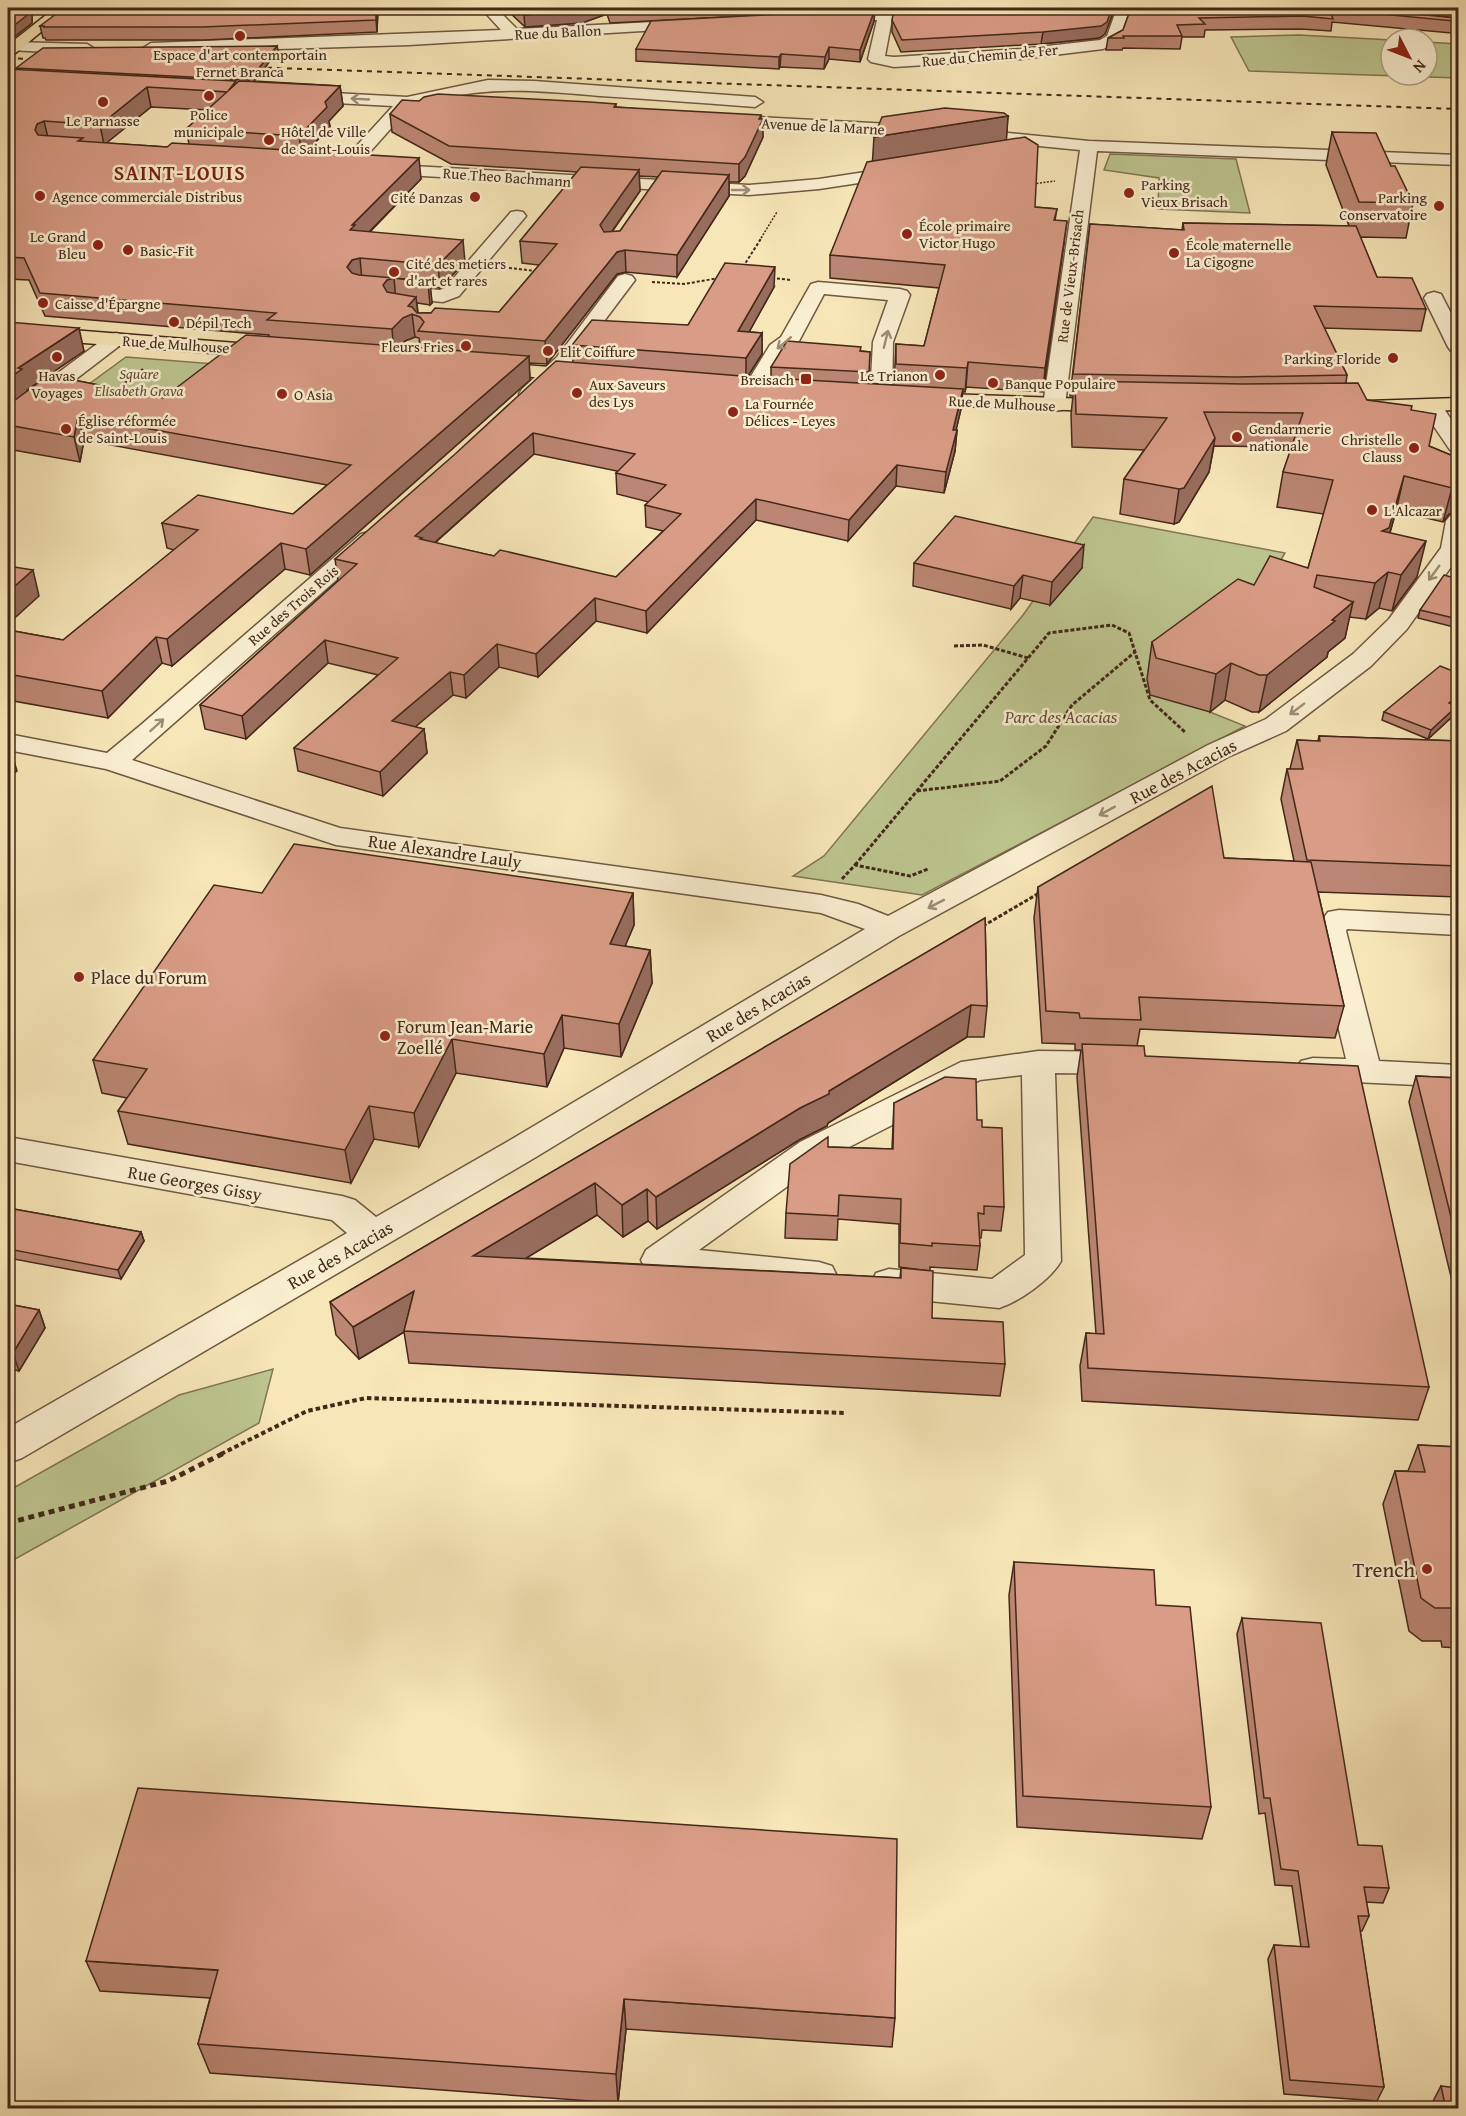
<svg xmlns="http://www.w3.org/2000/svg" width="1466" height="2116" font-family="'Gentium Book Plus',serif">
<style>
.green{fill:#bdc58f;stroke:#807654;stroke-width:1.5}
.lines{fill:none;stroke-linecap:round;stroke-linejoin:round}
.minor-tunnel{stroke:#d3c098;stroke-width:21;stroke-dasharray:21 10;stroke-linecap:butt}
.minor-casing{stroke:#705841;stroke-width:3}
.major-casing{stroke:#432819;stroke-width:3}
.path-far4{stroke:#432819;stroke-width:1.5;stroke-dasharray:2 1.5;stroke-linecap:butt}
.path-far3{stroke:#432819;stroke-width:2;stroke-dasharray:3 2;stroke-linecap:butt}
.path-far2{stroke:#432819;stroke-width:3;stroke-dasharray:4 2;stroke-linecap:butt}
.path-far1{stroke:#432819;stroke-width:4;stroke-dasharray:4.5 3;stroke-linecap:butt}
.path{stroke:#432819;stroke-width:5;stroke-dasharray:6 4.5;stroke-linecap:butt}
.minor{fill:#faefd1;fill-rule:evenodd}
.major{fill:#f7e6b8;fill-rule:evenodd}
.rail{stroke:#432819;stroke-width:2;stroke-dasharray:5 5;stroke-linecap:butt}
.wall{fill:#bb8673;stroke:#432819;stroke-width:1.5;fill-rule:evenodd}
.shaded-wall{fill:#986d5e;stroke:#432819;stroke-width:1.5}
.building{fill:#d99c86;stroke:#432819;stroke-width:1.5;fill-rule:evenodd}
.oneway{stroke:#9e8c75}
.poi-dot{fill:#8f2418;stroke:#faefd1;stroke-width:2}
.labels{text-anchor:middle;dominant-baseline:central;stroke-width:5;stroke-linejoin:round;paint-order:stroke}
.far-street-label{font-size:15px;fill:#432819;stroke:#faefd1}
.far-poi-label{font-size:15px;fill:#432819;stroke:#faefd1;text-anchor:start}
.far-park-label{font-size:15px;font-style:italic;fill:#624f36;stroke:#faefd1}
.park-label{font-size:18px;font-style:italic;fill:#624f36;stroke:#faefd1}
.street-label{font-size:18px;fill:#432819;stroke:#faefd1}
.poi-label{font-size:18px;fill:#432819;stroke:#faefd1;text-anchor:start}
.far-district-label{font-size:20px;font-weight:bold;letter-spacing:1.5px;fill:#7a1f14;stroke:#faefd1}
.near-poi-label{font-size:21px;fill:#432819;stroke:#faefd1;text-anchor:end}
</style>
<rect width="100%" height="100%" fill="#f7e6b8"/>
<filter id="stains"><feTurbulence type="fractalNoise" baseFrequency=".00333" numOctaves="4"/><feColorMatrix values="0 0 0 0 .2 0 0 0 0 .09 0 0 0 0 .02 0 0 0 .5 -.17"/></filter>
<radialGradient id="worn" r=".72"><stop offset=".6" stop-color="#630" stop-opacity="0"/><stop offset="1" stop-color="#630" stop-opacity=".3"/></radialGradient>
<!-- green -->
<g class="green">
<polygon points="1299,35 1391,40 1391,75 1427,75 1427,42 1458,44 1458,78 1249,71 1231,37"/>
<polygon points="1110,154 1236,159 1250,213 1158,209 1159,178 1104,170"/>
<polygon points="126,357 216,364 159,409 74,395"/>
<polygon points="1093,517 1285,553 1265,587 1210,712 1245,726 922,895 793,876 824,856 1023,615"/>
<polygon points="273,1369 259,1423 8,1563 8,1491 179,1395"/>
</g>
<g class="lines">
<!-- minor-tunnel -->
<polyline class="minor-tunnel" points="414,345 426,330"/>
<!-- minor casing -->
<g class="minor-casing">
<g id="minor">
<polygon points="481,8 496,8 517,29 693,20 700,24 693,28 409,45 151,53 143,48 151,43 501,30"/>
<polygon points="1117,8 1131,8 1122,39 1119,42 1103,49 1021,59 894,67 871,62 868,59 877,20 831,20 824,16 831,12 943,11 945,14 943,17 938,18 892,19 885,56 894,57 1021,49 1100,40 1107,36"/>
<polygon points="14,42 87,44 95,49 87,54 9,50 8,45"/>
<path d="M488 80 534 81 755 97 763 102 755 107C703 103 651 99 600 96 543 91 496 86 440 99L452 101 454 104 452 107H410L353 171H341L338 167 341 163 393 106 297 101 289 96 297 91 407 97Z"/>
<polygon points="719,115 948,127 1089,141 1458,155 1458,165 1097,151 1065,405 1062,410 1054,411 1046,410 1043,405 1080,150 948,137 713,123 711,120"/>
<polygon points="377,164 749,185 819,179 905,166 911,167 914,171 911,175 905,176 819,189 749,195 371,173 368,169 371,165"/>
<polygon points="517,211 523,212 526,216 459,296 443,302 387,297 380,295 377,291 380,287 387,285 440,290 445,288 511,212"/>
<polygon points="625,274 632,276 635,280 571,365 538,399 530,400 522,399 519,394 522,389 557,357 618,276"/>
<polygon points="818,282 900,289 907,291 910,295 893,342 892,397 889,402 881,403 873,402 870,397 873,342 888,300 824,294 799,341 785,353 761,393 754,395 747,393 743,389 770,345 781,337 811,284"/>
<polygon points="1434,292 1441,294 1458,327 1458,353 1451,351 1448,347 1424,298 1427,294"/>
<polygon points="116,333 123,335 126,339 123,343 16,425 8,426 8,410 109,335"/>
<polygon points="1431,400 1439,401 1458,430 1458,452 1450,450 1420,406 1423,401"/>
<polygon points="1458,514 1458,557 1407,629 1371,666 1286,731 1228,757 899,936 536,1157 22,1458 8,1463 8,1428 347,1233 332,1220 8,1161 8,1137 342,1196 355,1200 376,1217 512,1139 865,929 821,913 336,845 106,769 8,750 8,734 107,753 142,724 361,534 369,532 377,534 381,539 377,544 132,760 340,828 821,895 858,904 888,916 1208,745 1266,719 1353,654 1389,619 1441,548 1446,521 1450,516"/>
<polygon points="1339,910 1458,916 1458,935 1347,929 1346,931 1379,1061 1458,1065 1458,1087 1313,1080 1301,1077 1296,1069 1301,1061 1313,1058 1346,1059 1315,930 1328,912"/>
<path d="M1038 1051 1124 1052 1136 1055 1141 1063 1136 1071 1124 1074 1055 1073 1061 1261C1051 1279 1019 1302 999 1308L889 1297 876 1293 871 1283 876 1273 889 1269 992 1279 1025 1255 1022 1075 980 1080 824 1160 699 1250 819 1262 832 1266 837 1276 832 1286 819 1290 659 1274 646 1270 641 1260 646 1250 800 1142 961 1062Z"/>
</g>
</g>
<!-- major casing -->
<g class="major-casing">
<g id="major">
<polygon points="55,8 70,8 13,55 8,56 8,45"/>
<polygon points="8,325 274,346 281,348 284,352 281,356 274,358 8,337"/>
<polygon points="484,362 588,370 595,372 598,376 595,380 588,382 477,372 474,368 477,364"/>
<polygon points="918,393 1118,400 1126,401 1129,406 1126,411 1118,412 910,404 907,399 910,394"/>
<polygon points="1458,398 1458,410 1367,413 1359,412 1356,407 1359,402 1367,401"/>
</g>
</g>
<!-- path-far4 -->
<g class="path-far4">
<polyline points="1033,184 1055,181"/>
<polyline points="761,238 777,212"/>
</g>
<!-- path-far3 -->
<g class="path-far3">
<polyline points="743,267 762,237"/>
<polyline points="509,268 537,271"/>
<polyline points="772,278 791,280"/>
<polyline points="652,282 684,284 719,278"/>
<polyline points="113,392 143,369"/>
</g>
<!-- path-far2 -->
<g class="path-far2">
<polyline points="954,646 983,645 1028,658"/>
<polyline points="917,791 1000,781 1046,746 1072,705 1135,652"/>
<polyline points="855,865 1049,633 1112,625 1129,633 1150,700 1186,733"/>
<polyline points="842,879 855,865 910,876 928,869"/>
<polyline points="983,926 1041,892"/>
</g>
<!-- path-far1 -->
<polyline class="path-far1" points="221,1454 307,1411 366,1398 845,1413"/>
<!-- path -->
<polyline class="path" points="8,1523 168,1481 224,1453"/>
<!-- minor -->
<use href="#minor" class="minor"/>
<!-- major -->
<use href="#major" class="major"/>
<!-- rail -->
<g class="rail">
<polyline points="8,58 43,60"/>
<polyline points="247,67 1458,109"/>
</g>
</g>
<!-- wall -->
<g class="wall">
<polygon points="8,8 32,9 32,23 14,37 8,37"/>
<polygon points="378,8 377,32 204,40 46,40 45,38 43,38 40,26"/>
<polygon points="505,8 880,8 879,9 610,23 607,14 582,23 525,27"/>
<polygon points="881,8 1115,8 1105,34 1099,38 1041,44 901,52 892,32 892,20 930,8 881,9"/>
<polygon points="1131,8 1357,8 1455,18 1451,33 1332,22 1331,31 1301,29 1205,30 1204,37 1182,37 1180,49 1123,48 1122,50 1106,50 1108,38 1123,30"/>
<polygon points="1358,8 1458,8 1458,12 1457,18"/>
<polygon points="875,9 874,21 860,62 829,59 824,69 780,67 779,69 636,61 636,49"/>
<path d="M277 46 278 51 254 81 340 86 343 106 329 121 330 127 307 151 421 179 370 232 465 262 440 288 430 287 432 303 430 305 417 303 418 313 499 312 539 265 522 263 520 241 577 172 451 164 392 132 390 114 419 101 616 104V107L761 119 763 137 745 176 739 182H729V196L677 277 626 272 617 274 547 364 529 363 530 380 310 575 285 569 172 666 162 663 108 718 8 700V630L63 640 174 550 167 548 162 523 293 514 327 485 84 440 80 462 8 449V322L84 351 49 375 163 398 269 336V335L45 316 29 280 8 279V69H16V68ZM151 107 207 110 186 129 189 144 167 147 106 143ZM639 176 658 177 620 231 612 232 640 191ZM415 337 419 338 420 348 400 346 405 341ZM48 376 27 391V390Z"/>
<path d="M1008 116 1006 140 1035 207 1057 209 1055 220 1064 243 1043 392 966 387 965 392H962L961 409 956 430H957L955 451 944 493 896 486 848 541 756 520 647 633 596 621 538 677 499 667 466 698 453 695 415 727 424 729 427 753 383 796 298 771 294 748 378 675 328 663 246 739 205 729 200 705 338 581 335 559 573 363 572 345 688 325 774 287 749 332 762 333V354L748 376 771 378V367L861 351 870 352 868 383 894 385 896 344 924 346 939 288 830 278V255L873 161ZM534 454 617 471 616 473 617 494 649 502 645 505 646 527 663 531 616 577 494 556 435 543Z"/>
<polygon points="1332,132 1391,166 1413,203 1406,238 1360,237 1377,277 1426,309 1421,331 1324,328 1347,375 1346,383 1367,400 1411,410 1429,446 1458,458 1449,514 1443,522 1396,511 1390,533 1417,577 1392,611 1379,608 1366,619 1349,617 1345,638 1328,652 1327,657 1259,712 1252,712 1225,700 1210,712 1150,695 1147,679 1152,642 1254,585 1308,568 1324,514 1277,507 1283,472 1292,447 1214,446 1209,472 1179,522 1174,524 1120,514 1124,479 1144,450 1072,447 1071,414 1073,396 1070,396 1090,224 1182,230 1183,223 1349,226 1326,165"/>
<polygon points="914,563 1082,568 1050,605 1020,598 1011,609 913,586"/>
<polygon points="1458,579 1458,628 1418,618 1420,610"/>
<polygon points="1454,705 1457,706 1455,714 1428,739 1382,720 1384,712"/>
<polygon points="1319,736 1458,741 1458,897 1318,892 1344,1006 1335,1038 1140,1029 1137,1046 1429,1387 1418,1420 1082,1401 1080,1366 1086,1333 1096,1334 1077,1077 1081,1050 1075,1050 1075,1044 1042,1043 1034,918 1038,887 1224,858 1294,861 1281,799 1287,769 1290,769 1297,740 1318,741"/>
<polygon points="262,893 633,893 634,925 625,946 650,950 652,983 621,1057 564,1048 547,1087 456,1073 419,1147 374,1139 351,1183 128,1144 118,1111 127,1098 102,1093 93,1060"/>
<polygon points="985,918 987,1006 984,1037 967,1037 828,1123 827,1126 799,1140 657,1229 648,1221 623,1237 597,1215 526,1258 900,1278 901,1268 932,1318 1005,1364 1000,1396 409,1363 404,1332 359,1359 336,1335 330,1302"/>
<polygon points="1416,1076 1458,1078 1458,1306 1409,1102"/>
<polygon points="894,1103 977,1120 982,1127 1004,1207 1001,1231 982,1230 981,1238 979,1238 980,1246 977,1270 930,1267 930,1271 899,1267 899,1224 838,1219 837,1240 785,1238 786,1213 828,1147 892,1149"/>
<polygon points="8,1208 141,1232 144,1241 121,1279 8,1258"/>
<polygon points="8,1304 39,1310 45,1328 19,1371 12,1369 8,1376"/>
<polygon points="1418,1445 1458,1447 1458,1648 1442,1647 1441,1641 1422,1641 1409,1631 1383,1504 1395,1471 1408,1471"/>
<polygon points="1014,1562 1211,1807 1202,1839 1017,1827 1009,1595"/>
<polygon points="1242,1618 1358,1845 1389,1888 1383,1903 1366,1902 1369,1916 1362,1931 1360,1931 1384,2087 1377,2101 1284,2094 1268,1959 1274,1945 1301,1947 1292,1886 1275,1885 1265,1813 1259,1814 1237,1634"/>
<polygon points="86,1961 895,2018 892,2047 626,2029 618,2103 210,2073 198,2044 210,1998 100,1991"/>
<polygon points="1441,2086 1458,2109 1432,2109 1431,2105"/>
</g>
<!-- shaded-wall -->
<g class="shaded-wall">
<polygon points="30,8 32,8 32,23 14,37 12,27"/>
<polygon points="376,8 378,8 377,32 376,20"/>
<polygon points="591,8 606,8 607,14 582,23 525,27 524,15"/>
<polygon points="1112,8 1115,8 1105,34 1099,38 1041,44 1043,32"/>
<polygon points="875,9 874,21 860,62 860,50"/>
<polygon points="277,46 278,51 250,86 249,80"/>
<polygon points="829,47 829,59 824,69 825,57"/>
<polygon points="781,54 780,67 779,69 779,57"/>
<polygon points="340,86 343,106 329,121 330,127 302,156 299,136 325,102"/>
<polygon points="147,87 151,107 104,145 100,125"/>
<polygon points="761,115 761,123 763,119 763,137 745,176 739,182 739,164"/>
<polygon points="1008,116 1006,147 872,168 874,137"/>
<polygon points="44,121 49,142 41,144 35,130 37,124"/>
<polygon points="419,158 421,179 357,244 350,230 352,225"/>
<polygon points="639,170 640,191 601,247 600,225"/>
<polygon points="729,175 729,196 677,277 677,255"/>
<polygon points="1067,221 1064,243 1043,392 1045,368"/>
<polygon points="463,240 465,262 440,288 438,265"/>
<polygon points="625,250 626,272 617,274 547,364 545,341 617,252"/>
<polygon points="360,258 362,281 354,283 347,267 352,260"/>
<polygon points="775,267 774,287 738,352 738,331"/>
<polygon points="394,278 396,301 385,308 383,285 387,280"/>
<polygon points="430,281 432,303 430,305 428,283"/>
<polygon points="416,297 418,316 412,314 415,337 405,341 394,352 392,329 408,306"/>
<polygon points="79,328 84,351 27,390 27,393 8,408 8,379 18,368"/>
<polygon points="762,333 762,354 746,379 746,358"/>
<polygon points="529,356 530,380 310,575 306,549"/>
<polygon points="968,362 966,387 965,392 967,368"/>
<polygon points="963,389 961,409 951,451 957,430 955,451 944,493 946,472 953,430"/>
<polygon points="78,416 84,440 80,462 74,437"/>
<polygon points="533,433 534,454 424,552 415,536"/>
<polygon points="1215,438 1209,472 1179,522 1174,524 1179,489"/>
<polygon points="897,465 896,486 848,541 849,520"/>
<polygon points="1404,476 1396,511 1381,563 1382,531"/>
<polygon points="1458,479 1458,512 1449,514 1443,522 1452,488"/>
<polygon points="756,499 756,520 647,633 646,611"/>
<polygon points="1426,541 1417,577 1392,611 1401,575"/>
<polygon points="281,543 285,569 172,666 167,639"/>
<polygon points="1084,545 1082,568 1050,605 1052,582"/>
<polygon points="33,570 39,596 8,624 8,592"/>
<polygon points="1388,572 1379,608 1366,619 1375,583"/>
<polygon points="1023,575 1020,598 1011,609 1014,586"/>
<polygon points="595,598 596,621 538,677 536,654"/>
<polygon points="1353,602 1345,638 1328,652 1327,657 1259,712 1267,675"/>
<polygon points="156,637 162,663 108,718 102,691"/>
<polygon points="325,640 328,663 246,739 242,716"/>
<polygon points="497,644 499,667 466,698 464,675"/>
<polygon points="1231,663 1225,700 1210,712 1216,674"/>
<polygon points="450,672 453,695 395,744 392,721"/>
<polygon points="1458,695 1458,701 1447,711 1449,703"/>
<polygon points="1457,706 1455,714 1428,739 1431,730"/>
<polygon points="424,729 427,753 383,796 380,772"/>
<polygon points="12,754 17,771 8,778 8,759"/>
<polygon points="633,893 634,925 612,977 610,944"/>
<polygon points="650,950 652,983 621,1057 619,1024"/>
<polygon points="971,1005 967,1037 828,1123 827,1126 799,1140 657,1229 656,1197 800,1108 829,1091"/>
<polygon points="562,1015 564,1048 547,1087 544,1054"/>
<polygon points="452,1039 456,1073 419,1147 414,1113"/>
<polygon points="369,1106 374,1139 351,1183 345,1150"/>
<polygon points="595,1183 597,1215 477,1288 473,1256"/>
<polygon points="647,1189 648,1221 623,1237 622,1205"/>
<polygon points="141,1232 144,1241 121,1279 118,1270"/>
<polygon points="414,1291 404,1332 359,1359 353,1327"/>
<polygon points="39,1310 45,1328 19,1371 13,1353"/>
<polygon points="8,1358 12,1369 8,1376"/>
<polygon points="624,1999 626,2029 618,2103 616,2074"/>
</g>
<!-- building -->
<g class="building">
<polygon points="8,8 30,8 30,13 12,27 8,27"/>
<polygon points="64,8 376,8 376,20 202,27 43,27 45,26 40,26"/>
<polygon points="516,8 591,8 582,11 524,15"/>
<polygon points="609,8 673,8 610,11"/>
<polygon points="945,8 1112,8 1107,22 1101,26 1043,32 902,40 892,20 894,9"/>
<polygon points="1131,8 1357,8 1455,18 1454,21 1329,9 1333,19 1303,16 1199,18 1205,24 1177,25 1182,36 1123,36 1124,38 1108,38 1123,30"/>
<polygon points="875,9 860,50 829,47 825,57 781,54 779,57 636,49 651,21"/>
<polygon points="277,46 249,80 16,68 43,48"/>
<polygon points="8,69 236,81 228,91 239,81 340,86 325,102 327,107 299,136 186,129 227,92 147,87 100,125 44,121 37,124 35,130 38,135 83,138 78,141 167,147 172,143 419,158 352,225 355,225 350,230 463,240 438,265 360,258 352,260 347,267 352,273 359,275 430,281 428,283 394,278 387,280 383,285 387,292 416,297 408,306 412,307 417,313 431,313 435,308 499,312 557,244 520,241 581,167 639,170 600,225 604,232 620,231 662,171 729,175 677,255 625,250 617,252 545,341 418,331 424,322 420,317 412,314 403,318 392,329 267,320 276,313 40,293 24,258 8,257"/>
<polygon points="438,94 590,102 616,104 614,107 761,115 759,119 763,119 745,157 739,164 449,146 390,114 402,100 419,101 424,97"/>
<polygon points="945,108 1004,113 1008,116 874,137 882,117"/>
<polygon points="1332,132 1376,133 1391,166 1395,166 1413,203 1359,202"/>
<polygon points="1025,137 1038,145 1035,207 1057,209 1054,220 1067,221 1045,368 968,362 967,368 896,364 896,344 924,346 945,265 830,255 867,162"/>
<polygon points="1183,223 1356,226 1377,277 1412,278 1426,309 1314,306 1347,375 1236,377 1073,374 1090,224 1184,230"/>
<polygon points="725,263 775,267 738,331 762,333 746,358 572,345 592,320 688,325"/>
<polygon points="8,322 79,328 18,368 22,369 8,379"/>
<polygon points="246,335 529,356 306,549 281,543 167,639 156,637 102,691 8,674 8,630 63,640 198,530 162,523 198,495 293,514 351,465 78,416 74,437 8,425 8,403 11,403 49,375 163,398"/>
<polygon points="787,341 861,347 860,351 870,352 869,372 771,367"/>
<path d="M556 361 754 377 963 389 953 430H957L946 472 897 465 849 520 756 499 646 611 595 598 536 654 497 644 464 675 450 672 392 721 424 729 380 772 294 748 398 658 325 640 242 716 200 705 357 564 335 559 454 455ZM533 433 635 454 616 473 666 485 645 505 681 514 616 577 500 550 494 556 420 539 422 538 415 536Z"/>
<polygon points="1075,381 1243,384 1358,383 1367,400 1412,406 1411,410 1436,414 1429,446 1458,458 1458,479 1452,488 1404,476 1389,528 1382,531 1426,541 1401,575 1388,572 1375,583 1317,575 1314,587 1353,602 1332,620 1335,621 1267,675 1259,675 1231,663 1216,674 1156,658 1152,642 1238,579 1254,585 1270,556 1308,568 1333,480 1283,472 1303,413 1204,412 1215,438 1184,488 1179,489 1124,479 1167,418 1076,414"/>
<polygon points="955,516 1084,545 1052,582 1023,575 1014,586 914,563"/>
<polygon points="8,566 33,570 8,592"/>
<polygon points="1444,575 1458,579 1458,619 1420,610"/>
<polygon points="1440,666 1458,673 1458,695 1449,703 1457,706 1431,730 1384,712"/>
<polygon points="1319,736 1458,741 1458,866 1307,860 1287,769 1303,769 1297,740 1320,741"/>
<polygon points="8,754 12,754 8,759"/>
<polygon points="1212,786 1224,858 1311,862 1344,1006 1139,997 1141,1020 1080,1018 1079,1013 1046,1011 1038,887"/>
<polygon points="294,844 633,893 610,944 650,950 619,1024 562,1015 544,1054 452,1039 414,1113 369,1106 345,1150 118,1111 147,1069 93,1060 214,885 262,893"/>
<polygon points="985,918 987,1006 971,1005 829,1091 829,1094 800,1108 656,1197 647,1189 622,1205 595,1183 473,1256 901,1278 901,1268 933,1271 932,1318 1003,1322 1005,1364 404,1331 414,1291 353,1327 330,1302"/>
<polygon points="1082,1044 1144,1046 1145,1056 1358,1066 1429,1387 1088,1368 1086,1333 1104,1334"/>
<polygon points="1416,1076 1458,1078 1458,1245"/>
<polygon points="945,1077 976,1079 977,1120 982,1120 982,1127 1002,1128 1004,1207 984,1206 984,1214 978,1213 980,1246 932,1243 932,1246 900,1243 901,1199 839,1195 838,1216 786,1213 790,1164 828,1137 828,1147 893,1149 894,1103"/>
<polygon points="8,1208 141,1232 118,1270 8,1249"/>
<polygon points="8,1304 39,1310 13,1353 8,1352"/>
<polygon points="1418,1445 1458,1447 1458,1614 1455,1614 1454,1608 1435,1608 1421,1598 1395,1471 1425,1472"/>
<polygon points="1014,1562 1154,1570 1156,1605 1190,1607 1211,1807 1023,1796"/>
<polygon points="1242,1618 1321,1623 1358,1845 1382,1846 1389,1888 1364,1887 1369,1916 1358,1916 1384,2087 1290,2080 1274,1945 1309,1947 1298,1871 1281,1869 1270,1798 1264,1798"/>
<polygon points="138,1788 897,1839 895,2018 624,1999 616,2074 198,2044 218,1970 86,1961"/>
<polygon points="1441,2086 1458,2088 1458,2109 1446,2109"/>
</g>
<!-- one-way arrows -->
<defs><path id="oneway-shaft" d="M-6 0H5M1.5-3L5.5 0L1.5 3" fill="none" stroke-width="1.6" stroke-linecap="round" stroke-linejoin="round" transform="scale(1.5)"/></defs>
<g class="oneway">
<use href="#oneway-shaft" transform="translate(360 99) rotate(-177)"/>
<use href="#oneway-shaft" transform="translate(741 190)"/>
<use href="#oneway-shaft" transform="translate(886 339) rotate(-76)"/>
<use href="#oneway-shaft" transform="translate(784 343) rotate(140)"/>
<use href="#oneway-shaft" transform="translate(1434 573) rotate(126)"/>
<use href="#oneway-shaft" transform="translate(1297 709) rotate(143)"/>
<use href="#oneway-shaft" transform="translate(157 725) rotate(-42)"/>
<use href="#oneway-shaft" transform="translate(1107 811) rotate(151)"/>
<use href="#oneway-shaft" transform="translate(936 904) rotate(153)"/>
</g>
<!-- markers -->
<g class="poi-dot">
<circle cx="240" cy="36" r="6"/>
<circle cx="209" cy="96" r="6"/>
<circle cx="103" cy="102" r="6"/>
<circle cx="269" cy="140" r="6"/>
<circle cx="1129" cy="193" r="6"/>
<circle cx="40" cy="196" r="6"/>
<circle cx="475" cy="197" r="6"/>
<circle cx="1439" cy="206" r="6"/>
<circle cx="907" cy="234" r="6"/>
<circle cx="98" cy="245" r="6"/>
<circle cx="128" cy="250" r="6"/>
<circle cx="1174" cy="253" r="6"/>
<circle cx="394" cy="272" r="6"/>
<circle cx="43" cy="303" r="6"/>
<circle cx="174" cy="322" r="6"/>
<circle cx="466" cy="346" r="6"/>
<circle cx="548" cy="351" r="6"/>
<circle cx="57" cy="357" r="6"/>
<circle cx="1393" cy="358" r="6"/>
<circle cx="940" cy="375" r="6"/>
<rect x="800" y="373" width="12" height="12" rx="3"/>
<circle cx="993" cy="383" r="6"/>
<circle cx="577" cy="393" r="6"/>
<circle cx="282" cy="394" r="6"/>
<circle cx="733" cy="412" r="6"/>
<circle cx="66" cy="429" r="6"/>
<circle cx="1237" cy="437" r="6"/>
<circle cx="1414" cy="448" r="6"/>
<circle cx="1372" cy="510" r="6"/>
<circle cx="79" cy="977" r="6"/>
<circle cx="385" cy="1036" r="6"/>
<circle cx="1427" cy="1569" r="6"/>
</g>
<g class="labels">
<!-- far-street labels -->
<g class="far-street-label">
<text transform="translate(558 32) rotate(-3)">Rue du Ballon</text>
<text transform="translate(990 55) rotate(-5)">Rue du Chemin de Fer</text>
<text transform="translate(823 126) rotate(3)">Avenue de la Marne</text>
<text transform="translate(507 177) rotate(4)">Rue Theo Bachmann</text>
<text transform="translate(1070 276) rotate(-83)">Rue de Vieux-Brisach</text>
<text transform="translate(176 344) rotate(4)">Rue de Mulhouse</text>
<text transform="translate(1002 403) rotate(3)">Rue de Mulhouse</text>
<text transform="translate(293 605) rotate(-41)">Rue des Trois Rois</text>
</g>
<!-- far-poi labels -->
<g class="far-poi-label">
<text x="240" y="54" text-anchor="middle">Espace d'art contemportain<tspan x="240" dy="17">Fernet Branca</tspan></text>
<text x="209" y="114" text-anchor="middle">Police<tspan x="209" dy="17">municipale</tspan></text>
<text x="103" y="120" text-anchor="middle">Le Parnasse</text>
<text x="281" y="131">Hôtel de Ville<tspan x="281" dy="17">de Saint-Louis</tspan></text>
<text x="1141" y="184">Parking<tspan x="1141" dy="17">Vieux Brisach</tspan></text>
<text x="52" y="196">Agence commerciale Distribus</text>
<text x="463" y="197" text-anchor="end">Cité Danzas</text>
<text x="1427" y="197" text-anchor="end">Parking<tspan x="1427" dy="17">Conservatoire</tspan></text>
<text x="919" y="225">École primaire<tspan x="919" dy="17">Victor Hugo</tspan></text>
<text x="86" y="236" text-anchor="end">Le Grand<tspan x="86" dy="17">Bleu</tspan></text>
<text x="1186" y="244">École maternelle<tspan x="1186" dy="17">La Cigogne</tspan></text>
<text x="140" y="250">Basic-Fit</text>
<text x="406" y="263">Cité des metiers<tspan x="406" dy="17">d'art et rares</tspan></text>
<text x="55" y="303">Caisse d'Épargne</text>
<text x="186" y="322">Dépil Tech</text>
<text x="454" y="346" text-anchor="end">Fleurs Fries</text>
<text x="560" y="351">Elit Coiffure</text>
<text x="1381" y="358" text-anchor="end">Parking Floride</text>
<text x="57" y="375" text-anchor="middle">Havas<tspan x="57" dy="17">Voyages</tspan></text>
<text x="928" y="375" text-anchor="end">Le Trianon</text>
<text x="794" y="379" text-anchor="end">Breisach</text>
<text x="1005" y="383">Banque Populaire</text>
<text x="589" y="384">Aux Saveurs<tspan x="589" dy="17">des Lys</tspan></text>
<text x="294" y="394">O Asia</text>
<text x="745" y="403">La Fournée<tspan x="745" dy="17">Délices - Leyes</tspan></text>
<text x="78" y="420">Église réformée<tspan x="78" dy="17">de Saint-Louis</tspan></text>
<text x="1249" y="428">Gendarmerie<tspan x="1249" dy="17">nationale</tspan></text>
<text x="1402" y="439" text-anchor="end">Christelle<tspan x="1402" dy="17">Clauss</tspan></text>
<text x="1384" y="510">L'Alcazar</text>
</g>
<!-- far-park labels -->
<g class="far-park-label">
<text x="139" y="373">Square<tspan x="139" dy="17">Elisabeth Grava</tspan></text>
</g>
<!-- park labels -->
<g class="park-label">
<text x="1061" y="716">Parc des Acacias</text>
</g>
<!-- street labels -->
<g class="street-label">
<text transform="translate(1183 771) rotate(-28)">Rue des Acacias</text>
<text transform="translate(445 851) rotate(8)">Rue Alexandre Lauly</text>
<text transform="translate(758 1007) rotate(-31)">Rue des Acacias</text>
<text transform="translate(195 1183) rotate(10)">Rue Georges Gissy</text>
<text transform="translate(340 1255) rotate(-30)">Rue des Acacias</text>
</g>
<!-- poi labels -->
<g class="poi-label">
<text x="91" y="977">Place du Forum</text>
<text x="397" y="1026">Forum Jean-Marie<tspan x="397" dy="21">Zoellé</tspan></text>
</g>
<!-- far-district labels -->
<g class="far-district-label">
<text x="180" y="172">SAINT-LOUIS</text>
</g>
<!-- near-poi labels -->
<g class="near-poi-label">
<text x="1415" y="1569">Trench</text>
</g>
</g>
<!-- margin -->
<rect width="1466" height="2116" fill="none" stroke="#f7e6b8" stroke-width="30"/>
<rect x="9" y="9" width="1448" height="2098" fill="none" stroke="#432819" stroke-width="3"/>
<rect x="15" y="15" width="1436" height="2086" fill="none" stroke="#432819" stroke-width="1.5"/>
<!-- north arrow -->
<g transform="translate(1409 57) rotate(132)"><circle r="28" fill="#faefd1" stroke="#b19f87" stroke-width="1.5"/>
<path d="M0-4.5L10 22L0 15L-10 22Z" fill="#8f2418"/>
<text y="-9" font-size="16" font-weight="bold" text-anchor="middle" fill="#432819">N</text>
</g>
<rect width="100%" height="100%" filter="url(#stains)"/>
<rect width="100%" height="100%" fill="url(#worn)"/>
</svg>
